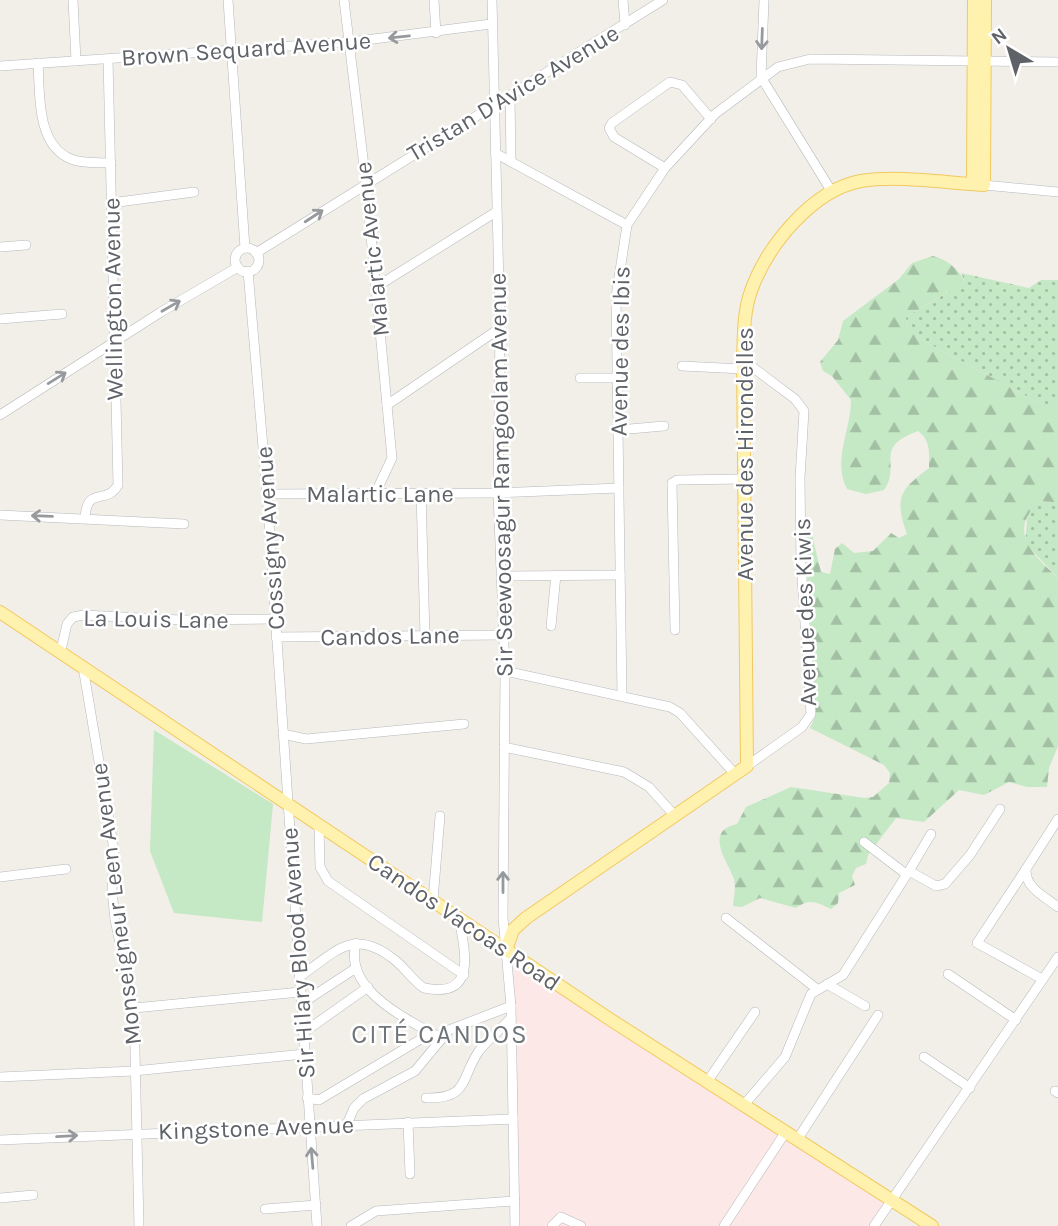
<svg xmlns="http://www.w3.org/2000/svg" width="1058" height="1226" font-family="Karla,sans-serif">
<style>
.medical{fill:#fce8e6}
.green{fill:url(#green-dots)}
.forest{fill:url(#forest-firs)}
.pitch{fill:#c5e8c5}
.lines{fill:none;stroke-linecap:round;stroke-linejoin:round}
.minor-casing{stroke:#b5b8bc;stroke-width:10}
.major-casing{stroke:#f2c960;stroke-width:14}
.minor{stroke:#fff;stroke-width:9}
.major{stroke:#fff2af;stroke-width:12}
.oneway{stroke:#979a9d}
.labels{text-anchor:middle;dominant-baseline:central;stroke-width:5;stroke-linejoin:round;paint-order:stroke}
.street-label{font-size:24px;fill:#5f6368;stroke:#fff}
.neighbourhood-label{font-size:26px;letter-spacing:2px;fill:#70757a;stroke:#fff}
</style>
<defs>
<pattern id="green-dots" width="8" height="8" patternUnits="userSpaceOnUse" patternTransform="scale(1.75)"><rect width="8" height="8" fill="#c5e8c5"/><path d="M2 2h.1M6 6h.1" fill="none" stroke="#a3c0a4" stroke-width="1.8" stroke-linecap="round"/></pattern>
<pattern id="forest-firs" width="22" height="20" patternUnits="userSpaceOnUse" patternTransform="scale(1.75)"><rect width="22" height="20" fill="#c5e8c5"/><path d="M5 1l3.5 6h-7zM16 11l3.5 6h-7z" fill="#a3c0a4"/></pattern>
</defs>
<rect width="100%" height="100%" fill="#f1efe8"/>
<!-- medical -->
<polygon class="medical" points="512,962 886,1204 870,1226 517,1226"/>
<!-- green -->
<g class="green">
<polygon points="961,273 1029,288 1041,280 1058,280 1058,405 1043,405 922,340 907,326 906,317 965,282"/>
<polygon points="1039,501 1053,502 1058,508 1058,578 1025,543 1028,512"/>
</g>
<!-- forest -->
<path class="forest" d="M933 256C946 259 959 269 965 282L906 317 907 326 922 340 1043 405H1058V508L1053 502 1039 501C1007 533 1033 554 1058 578V746L1049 768 1047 787H1027L1009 782 984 795 959 790 924 822 896 818 868 855 866 864 856 868 852 876 855 885 839 893 838 903 831 909C816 902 810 898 796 908L760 898 742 907 733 906C734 897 736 887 734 879 728 862 703 831 737 824L746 807 791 787 864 798 873 797 889 783 890 773 884 765 810 728 816 715 804 525 809 523 821 572 830 574 835 549 842 543 854 553 873 551 891 533 899 538 907 534C894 497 900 490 929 468 929 452 931 441 918 431 872 448 902 463 884 490L866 494 847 489C832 461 851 430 851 400L832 376 823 371 820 362 838 340 843 321 899 279 912 263Z"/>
<!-- pitch -->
<polygon class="pitch" points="154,730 273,804 262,922 174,913 150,851"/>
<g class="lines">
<!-- minor casing -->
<g class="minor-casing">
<g id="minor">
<polyline points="73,0 76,61"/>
<polyline points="228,0 245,248"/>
<polyline points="344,0 366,183 392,458 375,494"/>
<polyline points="434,0 436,33"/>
<polyline points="492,0 500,328 498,493 505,671 503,918 511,1006 515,1226"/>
<polyline points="623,0 625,25"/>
<polyline points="764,0 761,77 832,192"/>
<path d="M38 63C40 93 36 145 71 159 83 164 99 162 111 163"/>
<polyline points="0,66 350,42 491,24"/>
<polyline points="510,96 511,162"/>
<polyline points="495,153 627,225"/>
<polyline points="665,168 614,137 609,128 612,123 670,82 682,85 711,119"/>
<polyline points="984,185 1058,192"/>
<polyline points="111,203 194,192"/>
<polyline points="0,247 26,245"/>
<circle cx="247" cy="260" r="12"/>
<polyline points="256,253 663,0"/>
<polyline points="248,271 267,494 317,1226"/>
<polyline points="376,287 496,212"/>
<polyline points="0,319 62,314"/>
<polyline points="743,360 795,399 804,411 800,478 801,562 811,714 802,727 747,766"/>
<polyline points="682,366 743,369"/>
<polyline points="580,378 617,378"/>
<polyline points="387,405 500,328"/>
<polyline points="0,415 161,312 238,267"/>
<polyline points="618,430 664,426"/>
<polyline points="421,493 425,636"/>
<polyline points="267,494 498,493 619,488"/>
<polyline points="0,515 184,524"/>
<path d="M85 518C87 485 106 506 118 485L108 59"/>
<polyline points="503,576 620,575"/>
<polyline points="551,626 556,575"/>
<polyline points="675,630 672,483 677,480 744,479"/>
<polyline points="276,637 503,635"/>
<polyline points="61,650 67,624 73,617 84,615 180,620 275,619"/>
<polyline points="83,667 114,850 112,890 115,920 134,1008 139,1226"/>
<polyline points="505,671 670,707 680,713 735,774"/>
<polyline points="622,696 616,297 627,225 665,168 715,114 778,67 810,59 1058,62"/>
<polyline points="283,734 306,739 464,724"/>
<polyline points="504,747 624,772 649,787 675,816"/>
<path d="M1058 819 1026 869C1025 888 1044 896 1058 907"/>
<polyline points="319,826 320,867 328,881 464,975"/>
<polyline points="864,842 906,874"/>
<polyline points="1026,869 977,943 1042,979"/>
<polyline points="909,871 931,834"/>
<polyline points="0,877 66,869"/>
<polyline points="433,900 440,816"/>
<polyline points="726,918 817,989"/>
<path d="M356 943C344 988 400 1015 431 1033"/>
<polyline points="948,974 1016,1020"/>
<path d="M299 977C336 952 353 926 396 961 406 969 413 981 424 988 479 999 464 950 459 917"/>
<polyline points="827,984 865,1006"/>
<polyline points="301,1004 356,968"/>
<polyline points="134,1008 300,992"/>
<polyline points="303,1033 368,987"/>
<polyline points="924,1057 970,1088"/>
<polyline points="0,1077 134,1071 304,1054"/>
<polyline points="707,1082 755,1012"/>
<polyline points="1055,1091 1058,1093"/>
<polyline points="307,1098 319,1100 431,1033 441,1037"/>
<path d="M426 1098C470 1099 460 1078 479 1051 488 1039 501 1029 511 1018"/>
<polyline points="743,1106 785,1057 811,994 843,975 909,871 936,886 945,884 970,855 1000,809"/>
<polyline points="408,1122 410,1174"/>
<polyline points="347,1124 354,1108 363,1099 415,1071 449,1030 511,1006"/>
<polyline points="0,1140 513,1119"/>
<polyline points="797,1140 878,1015"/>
<polyline points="0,1198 33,1195"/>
<polyline points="265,1209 316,1205"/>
<polyline points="351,1226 376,1211 515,1201"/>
<polyline points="552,1226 561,1217 581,1226"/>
<polyline points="724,1226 785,1133"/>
<polyline points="874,1226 1058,957"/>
</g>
</g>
<!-- major casing -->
<g class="major-casing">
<g id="major">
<polyline points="973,184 974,0"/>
<polyline points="0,612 611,1020 932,1226"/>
<path d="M506 950 513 930 526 918 747 766 743 360C744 337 743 313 751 291 767 246 812 190 861 181 900 175 945 183 984 185L985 0"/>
</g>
</g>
<!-- minor -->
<use href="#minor" class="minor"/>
<!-- major -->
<use href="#major" class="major"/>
</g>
<!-- one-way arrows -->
<defs><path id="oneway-shaft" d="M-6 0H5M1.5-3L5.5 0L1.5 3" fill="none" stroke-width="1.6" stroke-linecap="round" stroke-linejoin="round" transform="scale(1.75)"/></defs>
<g class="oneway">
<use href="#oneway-shaft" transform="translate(399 37) rotate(174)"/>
<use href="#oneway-shaft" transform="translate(762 39) rotate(92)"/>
<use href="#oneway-shaft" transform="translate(314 216) rotate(-33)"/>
<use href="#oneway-shaft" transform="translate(171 306) rotate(-30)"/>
<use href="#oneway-shaft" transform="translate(57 378) rotate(-32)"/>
<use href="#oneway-shaft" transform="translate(42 516) rotate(-178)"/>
<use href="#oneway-shaft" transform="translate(503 882) rotate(-90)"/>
<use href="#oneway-shaft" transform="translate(67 1136) rotate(-3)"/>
<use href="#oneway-shaft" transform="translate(312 1158) rotate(-95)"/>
</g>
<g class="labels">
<!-- street labels -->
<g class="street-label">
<text transform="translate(246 49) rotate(-4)">Brown Sequard Avenue</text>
<text transform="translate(513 93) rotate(-31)">Tristan D'Avice Avenue</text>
<text transform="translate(372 249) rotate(-96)">Malartic Avenue</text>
<text transform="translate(113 299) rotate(-91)">Wellington Avenue</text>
<text transform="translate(620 351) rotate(-89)">Avenue des Ibis</text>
<text transform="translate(745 454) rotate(-90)">Avenue des Hirondelles</text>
<text transform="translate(501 475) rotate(-91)">Sir Seewoosagur Ramgoolam Avenue</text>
<text x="380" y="494">Malartic Lane</text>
<text transform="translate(270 538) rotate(-94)">Cossigny Avenue</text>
<text transform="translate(805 612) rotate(-92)">Avenue des Kiwis</text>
<text transform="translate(156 619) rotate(1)">La Louis Lane</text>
<text transform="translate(390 636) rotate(-1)">Candos Lane</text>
<text transform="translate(116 904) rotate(-97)">Monseigneur Leen Avenue</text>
<text transform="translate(464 922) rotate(34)">Candos Vacoas Road</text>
<text transform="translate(298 953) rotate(-94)">Sir Hilary Blood Avenue</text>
<text transform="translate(256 1128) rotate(-2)">Kingstone Avenue</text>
</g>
<!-- neighbourhood labels -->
<g class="neighbourhood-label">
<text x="440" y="1034">CITÉ CANDOS</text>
</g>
</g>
<!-- north arrow -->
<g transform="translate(1009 49) rotate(322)" stroke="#ffffff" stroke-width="5" paint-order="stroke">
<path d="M0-5L12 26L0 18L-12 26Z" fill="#5f6368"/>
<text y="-10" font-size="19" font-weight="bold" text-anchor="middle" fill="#5f6368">N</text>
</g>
</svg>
